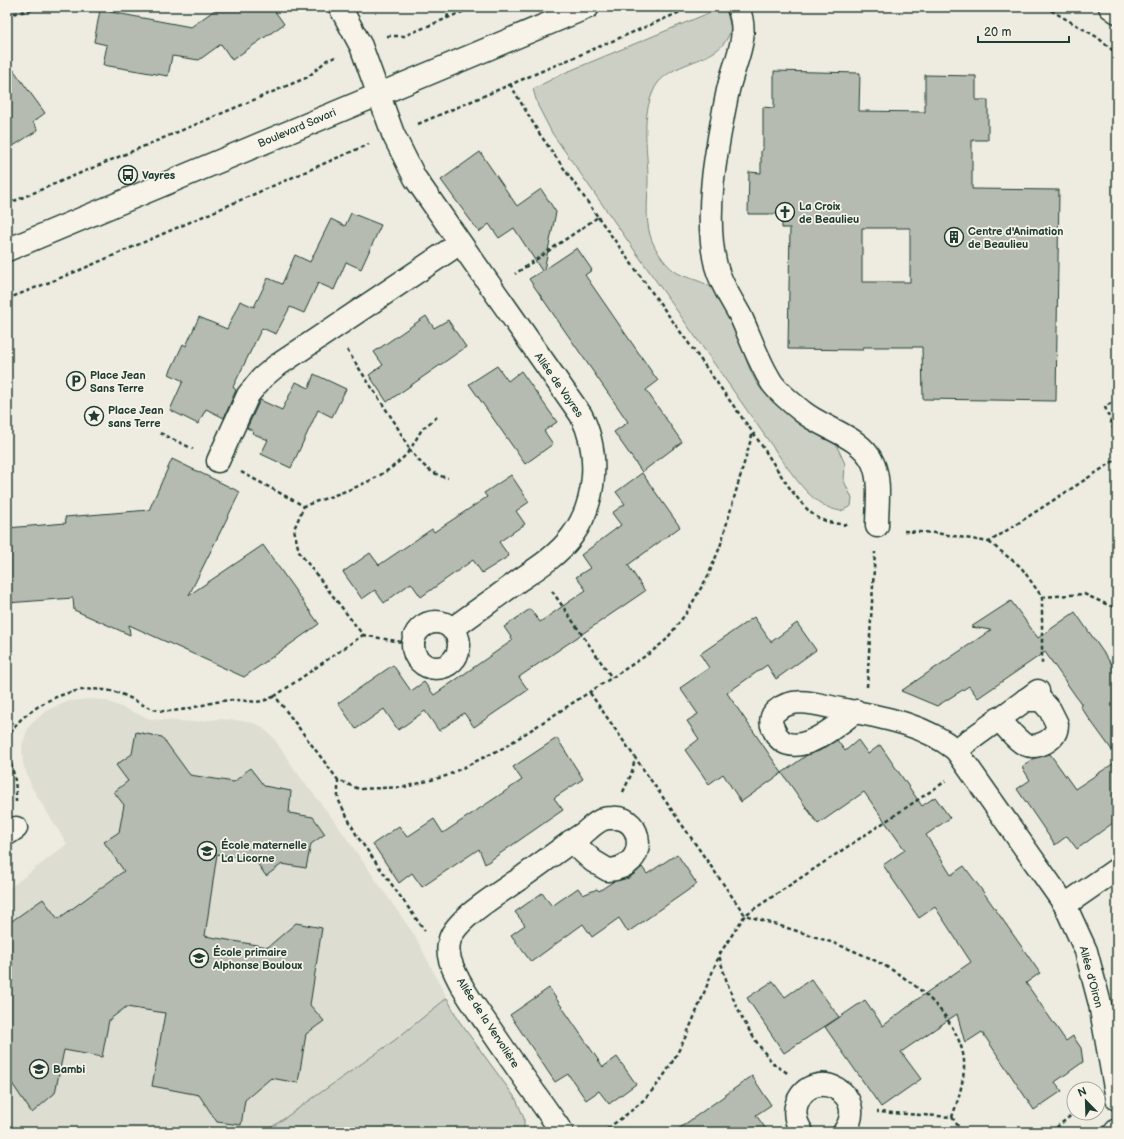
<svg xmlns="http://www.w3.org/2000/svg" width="1124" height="1139" font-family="'Balsamiq Sans',sans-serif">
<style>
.built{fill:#ddddd2}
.green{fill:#cccfc4;stroke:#76867c}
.building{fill:#b5bbb0;stroke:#1f3d34;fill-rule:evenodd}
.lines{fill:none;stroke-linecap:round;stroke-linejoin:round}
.minor-casing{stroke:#1f3d34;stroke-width:25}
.path{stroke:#1f3d34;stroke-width:2.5;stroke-dasharray:4 3;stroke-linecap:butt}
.minor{stroke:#f7f3e8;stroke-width:22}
.labels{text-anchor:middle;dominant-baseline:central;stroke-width:3.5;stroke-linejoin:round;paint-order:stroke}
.street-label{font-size:11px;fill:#1f3d34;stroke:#f7f3e8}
.poi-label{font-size:11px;font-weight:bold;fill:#1f3d34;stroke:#f7f3e8;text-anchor:start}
</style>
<rect width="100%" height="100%" fill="#eeece1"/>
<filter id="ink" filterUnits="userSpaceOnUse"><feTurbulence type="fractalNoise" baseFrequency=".025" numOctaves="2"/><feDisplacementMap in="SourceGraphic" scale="8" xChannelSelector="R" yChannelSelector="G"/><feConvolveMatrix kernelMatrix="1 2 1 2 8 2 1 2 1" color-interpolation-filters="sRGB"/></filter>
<g filter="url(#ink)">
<!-- built -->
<polygon class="built" points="89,699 104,700 150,719 193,722 218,719 245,721 259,725 273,737 295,770 336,823 415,936 459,1021 516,1099 524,1118 524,1132 7,1132 7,890 67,844 32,788 23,764 22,745 29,726 47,710 69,701"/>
<!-- green -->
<g class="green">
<path d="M726 9 731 28C723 68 665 56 652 94 641 122 648 151 648 181 648 198 645 217 650 235 653 246 663 262 673 270 685 280 708 279 717 294 722 303 730 312 734 322 741 342 748 373 761 389 769 399 780 403 789 411 805 426 815 435 836 444L845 464 844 481 852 498 851 506 841 511C813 507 797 480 782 460L552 133 538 106 533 89 562 74 716 10Z"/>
<polygon points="447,998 459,1021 516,1099 524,1118 524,1132 265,1132 395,1040"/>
</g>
<!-- building -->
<g class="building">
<polygon points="219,7 272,7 284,24 232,60 221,44 199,60 172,56 168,76 103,65 107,45 94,42 100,10 191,27"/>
<polygon points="7,61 45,113 33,122 38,130 7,150"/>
<path d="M774 71 860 73 859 111 925 112V75L976 76V100H988V140H972V189L1059 190 1056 401 923 399 922 347H863V350L788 349 790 228H782V214H748L749 172 761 173V151L763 150V107L774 108ZM862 228H910V282H862Z"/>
<polygon points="480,152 517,206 541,189 556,212 544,270 577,248 592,270 585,275 658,381 646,390 682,442 642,472 614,432 628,422 529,279 542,271 514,228 499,238 489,224 479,232 441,180"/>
<polygon points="351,213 381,225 361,269 346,262 334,290 318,283 304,313 290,307 276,334 262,328 233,387 236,390 224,418 206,409 198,424 170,410 183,381 169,374 183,344 186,346 199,317 227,329 240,301 254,307 268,278 282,284 295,255 310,262 331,219 345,226"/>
<polygon points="426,316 434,328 448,320 466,347 387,402 369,375 383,365 374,352"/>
<polygon points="497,366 508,381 521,371 557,422 544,431 553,444 525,464 469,384"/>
<polygon points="314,374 346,389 332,417 318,410 291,468 261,454 268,440 252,433 253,431 247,428 260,400 282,410 296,382 309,388"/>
<polygon points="172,459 240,492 189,595 263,545 319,624 244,677 129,625 130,635 74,610 73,598 7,603 7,528 66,523 65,517 149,510"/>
<polygon points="642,473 680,527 628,565 645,591 519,677 528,690 474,727 464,713 439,731 425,711 398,730 384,709 356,729 338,703 393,665 411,691 424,682 434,695 513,640 504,627 530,609 540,622 586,590 576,577 590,568 581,555 621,525 612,513 625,504 616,492"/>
<polygon points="511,475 529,502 516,511 525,524 499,542 509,556 482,573 473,560 421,597 411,583 384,603 375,590 362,599 343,572 370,553 379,565 432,529 434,532 487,497 484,493"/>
<polygon points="1011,601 1038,638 1075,612 1117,672 1117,757 1080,706 1082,705 1045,652 978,698 969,686 937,706 901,691 991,630 971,627"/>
<polygon points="754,617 771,642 797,623 816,650 776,679 767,665 727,693 782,773 741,802 723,774 709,784 685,750 699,739 687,721 698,714 680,688 709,668 700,654"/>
<polygon points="136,732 162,737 190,775 234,782 250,768 264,786 291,791 289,813 313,817 325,834 311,844 306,868 282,864 266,876 255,860 217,854 205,936 268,947 296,923 322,928 310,1005 324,1021 306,1034 298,1083 271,1078 245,1100 241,1125 217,1122 199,1095 152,1086 165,1013 126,1007 109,1020 102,1057 64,1050 55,1093 32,1113 7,1076 7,934 9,923 43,899 58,919 124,871 104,842 119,832 124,805 114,792 128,781 116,765 132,754"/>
<polygon points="557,738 583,779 554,798 563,810 485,864 479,849 422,887 412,873 399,883 373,844 399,826 407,837 434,819 443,833 522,780 513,767"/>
<polygon points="837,740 845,751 858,740 868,754 880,745 922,806 935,797 950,818 926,835 951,875 964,866 984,893 1040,973 1026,983 1066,1041 1073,1036 1081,1048 1083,1062 1055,1082 1062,1091 1034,1110 982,1032 965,1043 957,1014 901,1052 921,1079 881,1107 825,1027 865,1000 883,1026 923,995 971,962 935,907 919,918 883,865 905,850 864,792 818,824 782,773 807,755 819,751"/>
<polygon points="1050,754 1075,789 1117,761 1117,820 1077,849 1067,836 1055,845 1017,789 1030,780 1022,767 1035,758"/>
<polygon points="677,854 697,884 628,932 619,918 592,937 583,924 531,962 511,935 525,925 515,912 542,893 552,906 578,888 583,895 597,889 599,891 614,881 629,878 642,867 647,874"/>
<polygon points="811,979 839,1017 784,1053 747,998 773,981 785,997"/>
<polygon points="549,988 603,1067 617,1057 636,1084 609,1104 599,1091 586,1100 568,1074 555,1082 510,1015"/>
<polygon points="752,1076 771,1105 756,1115 768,1132 674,1132"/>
</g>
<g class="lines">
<!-- minor casing -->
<g class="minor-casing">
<g id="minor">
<path d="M340 7 361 46 393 134 415 178 581 415C600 452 597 502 572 536 559 554 539 567 521 579 498 596 475 612 452 629"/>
<path d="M738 7C751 40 733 62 727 95 717 146 703 214 716 266 721 285 732 300 741 317 751 339 759 363 772 383 780 394 792 403 803 412 824 429 861 436 873 463 881 481 877 506 877 526"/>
<polyline points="1110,7 1117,12"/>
<polyline points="7,250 588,7"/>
<polyline points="218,461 248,395 262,378 275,367 460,243"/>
<circle cx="436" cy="645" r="23"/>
<path d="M856 711C836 726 789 768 773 728 770 722 771 715 776 711 794 695 819 705 840 709 881 717 922 723 956 750L1065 905 1086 951 1100 1004 1117 1099"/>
<path d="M998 719C1014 733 1022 755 1046 742 1053 738 1057 732 1057 724L1050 710 1041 700H1025"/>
<polyline points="956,750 1038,691"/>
<polyline points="7,834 16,828"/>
<polyline points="1065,905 1117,869"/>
<path d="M562 1132C538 1098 514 1064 491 1030 477 1009 458 985 450 960 448 953 448 945 450 939 457 917 506 889 525 875 545 861 564 846 584 833 590 828 597 821 604 819 606 818 610 818 613 818 643 815 651 868 608 870L593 861 571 841"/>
<path d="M802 1132C796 1123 793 1114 797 1103 813 1064 871 1094 844 1132"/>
<polyline points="1115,1132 1117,1130"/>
</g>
</g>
<!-- path -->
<g class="path">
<polyline points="1045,7 1097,37 1117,54"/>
<polyline points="7,15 46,7"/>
<polyline points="447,18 450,7"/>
<polyline points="387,36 404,36 474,7"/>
<polyline points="510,84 539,133 598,217 515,274"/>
<polyline points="418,124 692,7"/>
<polyline points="7,204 308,77 327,60 336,57"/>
<path d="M598 217C648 287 698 356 748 426 768 452 787 490 810 512 821 522 836 524 849 525"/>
<polyline points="7,299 80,270 369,144"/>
<path d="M347 350 395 423 410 450C384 482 341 492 304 506L294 529 299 552 363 635 275 696 338 780 359 789 405 787 446 776 503 748 650 653 666 640 687 612 708 576 720 547 753 432"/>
<polyline points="1117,399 1105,407 1117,438"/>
<path d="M437 417 422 429 410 450C421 464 430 474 448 478"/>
<polyline points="160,433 193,449"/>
<polyline points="241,472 304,506"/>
<polyline points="904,531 936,533 989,542 1117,459"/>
<polyline points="989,542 1021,567 1042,597 1042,665"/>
<polyline points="552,591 612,678"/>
<polyline points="1042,597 1084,594 1117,609"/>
<polyline points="363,635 412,644"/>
<polyline points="867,687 875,552"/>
<polyline points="590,693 745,915 946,781"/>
<polyline points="338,780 338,799 357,836 425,931"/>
<polyline points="623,792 631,775 635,759"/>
<path d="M16 802C16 795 16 788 15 781 13 767 6 752 9 739 13 724 24 716 36 708 62 690 97 683 126 696 139 702 151 711 165 711 188 712 211 700 234 700 254 700 255 706 275 696"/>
<path d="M787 1073C783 1069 778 1068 774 1064 746 1033 729 995 719 955L745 915C816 938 897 954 945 1016 954 1029 963 1045 964 1061 965 1078 958 1101 952 1117L877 1112"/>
<polyline points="952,1117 962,1132"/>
<path d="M602 1132C619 1120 637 1108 651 1092 683 1056 700 1000 719 956"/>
<polyline points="1051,1132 1074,1113"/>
</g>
<!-- minor -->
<use href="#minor" class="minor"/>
</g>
</g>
<!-- icons -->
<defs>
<g id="bus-ring" transform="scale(1)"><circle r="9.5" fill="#f7f3e8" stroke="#1f3d34" stroke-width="1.5"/><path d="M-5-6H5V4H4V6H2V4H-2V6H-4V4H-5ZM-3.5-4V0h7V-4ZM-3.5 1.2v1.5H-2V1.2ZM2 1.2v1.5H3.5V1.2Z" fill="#1f3d34"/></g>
<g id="church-ring" transform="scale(1)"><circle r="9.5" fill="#f7f3e8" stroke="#1f3d34" stroke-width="1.5"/><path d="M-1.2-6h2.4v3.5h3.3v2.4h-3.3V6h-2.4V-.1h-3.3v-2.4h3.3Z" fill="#1f3d34"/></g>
<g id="building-ring" transform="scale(1)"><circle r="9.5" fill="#f7f3e8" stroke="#1f3d34" stroke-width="1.5"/><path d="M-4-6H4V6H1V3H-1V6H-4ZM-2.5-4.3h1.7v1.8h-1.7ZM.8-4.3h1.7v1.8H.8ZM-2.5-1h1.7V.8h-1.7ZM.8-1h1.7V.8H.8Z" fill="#1f3d34"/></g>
<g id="parking-ring" transform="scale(1)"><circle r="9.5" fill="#f7f3e8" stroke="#1f3d34" stroke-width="1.5"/><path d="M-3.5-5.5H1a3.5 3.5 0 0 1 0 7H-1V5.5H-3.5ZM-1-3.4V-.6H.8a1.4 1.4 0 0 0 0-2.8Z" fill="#1f3d34"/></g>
<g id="sight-ring" transform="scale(1)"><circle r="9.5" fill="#f7f3e8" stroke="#1f3d34" stroke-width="1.5"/><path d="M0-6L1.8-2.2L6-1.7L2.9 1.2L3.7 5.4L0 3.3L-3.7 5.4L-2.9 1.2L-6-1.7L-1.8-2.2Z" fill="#1f3d34"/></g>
<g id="school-ring" transform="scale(1)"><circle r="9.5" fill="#f7f3e8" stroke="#1f3d34" stroke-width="1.5"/><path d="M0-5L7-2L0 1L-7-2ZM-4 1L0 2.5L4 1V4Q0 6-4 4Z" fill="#1f3d34"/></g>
</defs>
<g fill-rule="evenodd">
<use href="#bus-ring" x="128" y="175"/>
<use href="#church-ring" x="785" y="212"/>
<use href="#building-ring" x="954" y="237"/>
<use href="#parking-ring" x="76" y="381"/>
<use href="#sight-ring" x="94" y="416"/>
<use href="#school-ring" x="207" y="851"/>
<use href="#school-ring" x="199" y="958"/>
<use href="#school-ring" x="39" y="1069"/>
</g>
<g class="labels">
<!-- street labels -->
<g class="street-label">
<text transform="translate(297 128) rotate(-23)">Boulevard Savari</text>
<text transform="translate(559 385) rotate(55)">Allée de Vayres</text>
<text transform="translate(1091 977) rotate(75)">Allée d'Oiron</text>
<text transform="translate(488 1023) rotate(57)">Allée de la Vervolière</text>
</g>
<!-- poi labels -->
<g class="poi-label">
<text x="142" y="175">Vayres</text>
<text x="799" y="206">La Croix<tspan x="799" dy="13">de Beaulieu</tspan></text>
<text x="968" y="231">Centre d'Animation<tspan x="968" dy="13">de Beaulieu</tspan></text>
<text x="90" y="375">Place Jean<tspan x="90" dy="13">Sans Terre</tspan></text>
<text x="108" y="410">Place Jean<tspan x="108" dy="13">sans Terre</tspan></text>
<text x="221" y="845">École maternelle<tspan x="221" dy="13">La Licorne</tspan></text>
<text x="213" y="952">École primaire<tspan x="213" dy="13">Alphonse Bouloux</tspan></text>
<text x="53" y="1069">Bambi</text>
</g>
</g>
<!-- margin -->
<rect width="1124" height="1139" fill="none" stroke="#f7f3e8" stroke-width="24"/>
<rect x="12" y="12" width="1100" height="1115" fill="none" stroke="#1f3d34" stroke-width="1.5" filter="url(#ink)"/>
<!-- north arrow -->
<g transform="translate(1086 1101) rotate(337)"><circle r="19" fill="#f7f3e8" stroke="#a1aaa0"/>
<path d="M0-3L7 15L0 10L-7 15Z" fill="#1f3d34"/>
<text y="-6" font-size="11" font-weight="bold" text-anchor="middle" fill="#1f3d34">N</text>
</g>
<!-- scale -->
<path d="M978 36v6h91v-6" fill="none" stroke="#1f3d34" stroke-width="2"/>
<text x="984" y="36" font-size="12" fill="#1f3d34" stroke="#f7f3e8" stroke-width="3" paint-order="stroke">20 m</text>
</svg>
